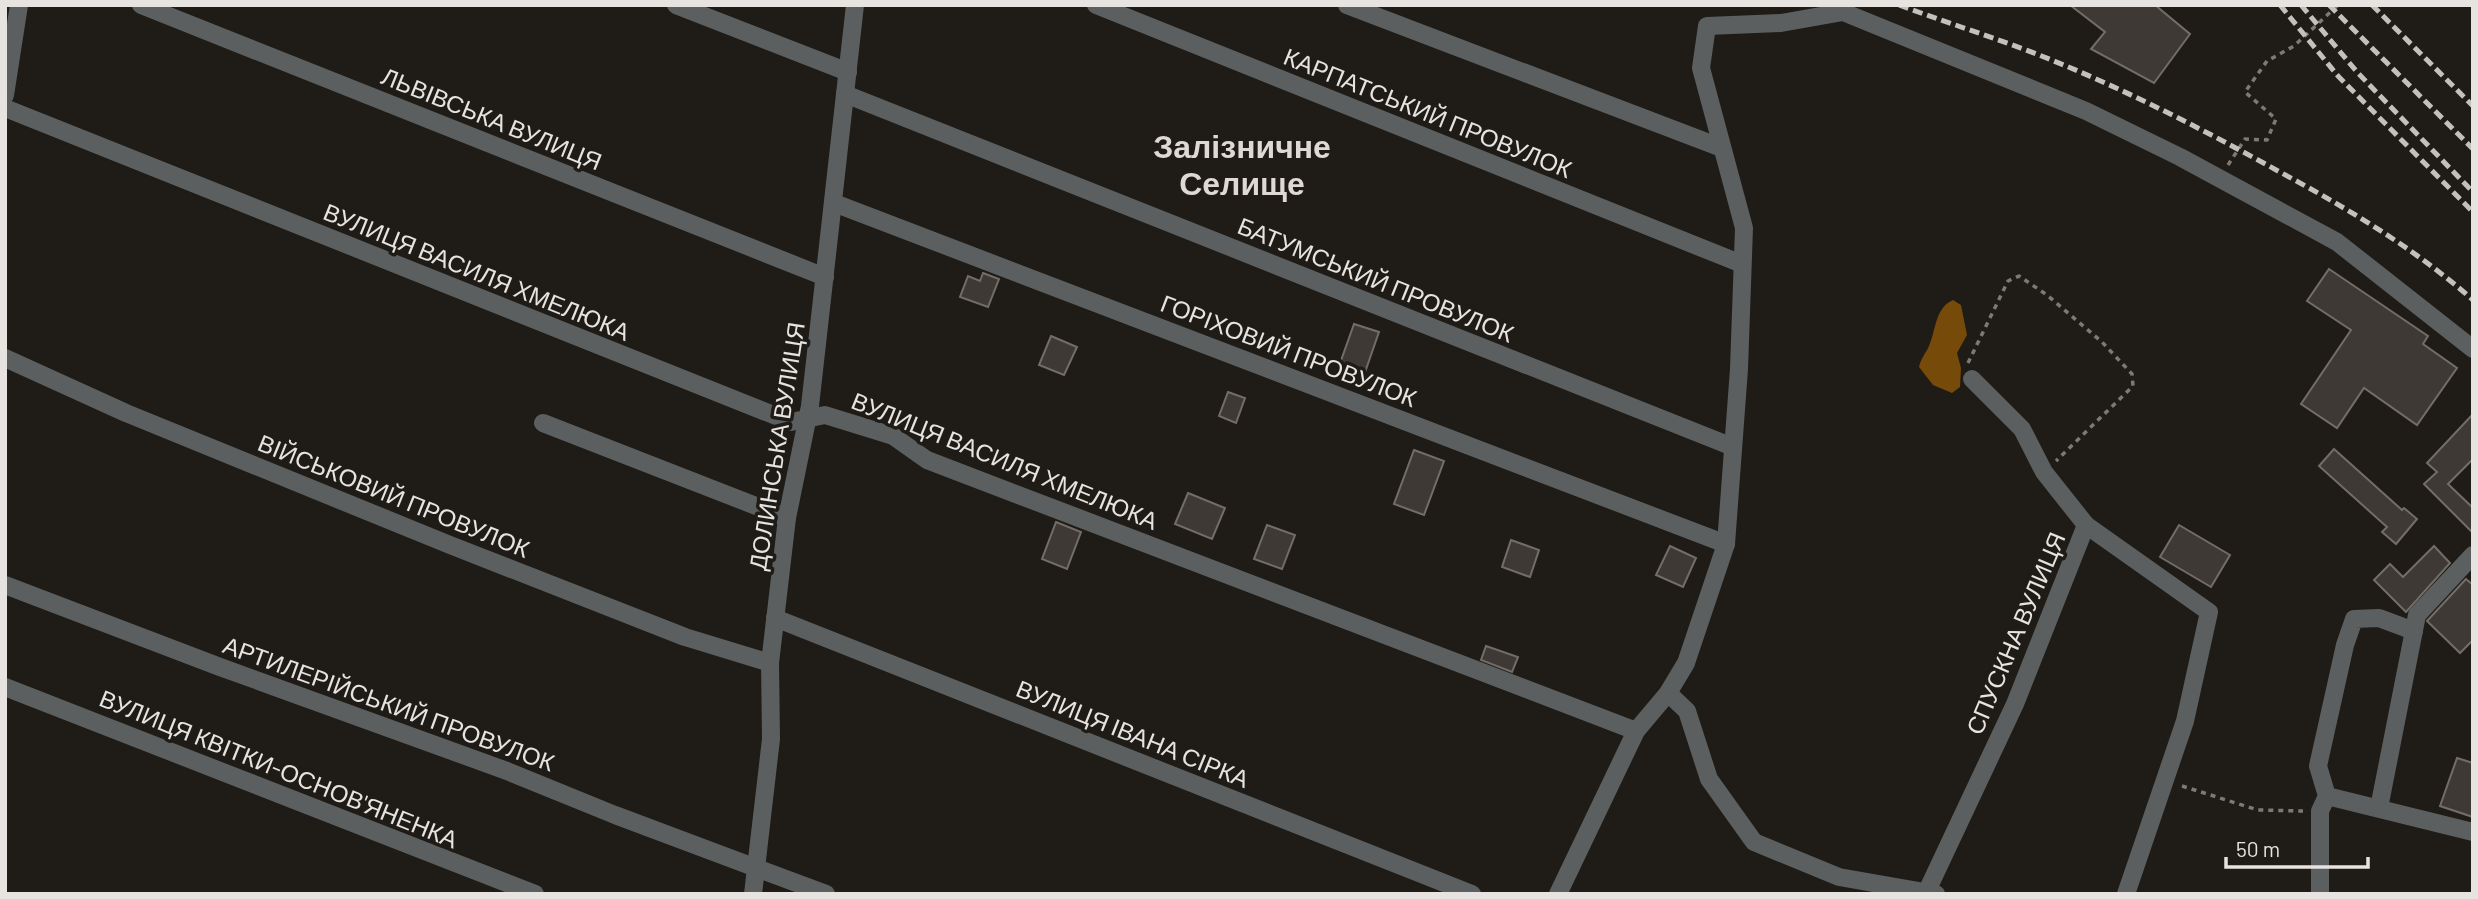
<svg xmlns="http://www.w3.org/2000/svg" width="2478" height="899" font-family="Barlow,sans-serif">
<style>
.water{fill:#764a08}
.building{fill:#3e3934;stroke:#726d67;stroke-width:2}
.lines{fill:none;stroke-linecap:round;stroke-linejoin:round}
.path{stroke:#7d7a76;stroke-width:3.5;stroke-dasharray:5 5;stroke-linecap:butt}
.street{stroke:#5b5f5f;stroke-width:18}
.rail{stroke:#c3c0bd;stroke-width:5;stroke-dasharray:10 5;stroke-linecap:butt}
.labels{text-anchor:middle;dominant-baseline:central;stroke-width:7;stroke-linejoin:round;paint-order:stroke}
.street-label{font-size:24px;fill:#e6e3e0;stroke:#1f1b17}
.district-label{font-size:32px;font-weight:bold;fill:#dfd9d3;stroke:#1f1b17}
</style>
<rect width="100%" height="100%" fill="#1f1b17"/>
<!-- water -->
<path class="water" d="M1953 300 1961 305 1967 335 1957 353 1961 368 1960 387 1952 393 1933 385 1919 367C1921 358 1926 353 1929 346 1936 330 1935 308 1953 300Z"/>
<!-- building -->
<g class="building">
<polygon points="2070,5 2155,5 2190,34 2154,83 2091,49 2105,32"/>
<polygon points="2329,269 2428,336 2423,344 2457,368 2417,425 2364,388 2337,428 2301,404 2351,330 2307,301"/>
<polygon points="983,273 999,279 988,307 960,297 968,276 980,281"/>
<polygon points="1354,324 1379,332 1363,378 1338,369"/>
<polygon points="1051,336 1077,347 1064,375 1039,365"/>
<polygon points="1228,392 1245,398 1236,423 1219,416"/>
<polygon points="2473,414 2473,459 2448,484 2473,508 2473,533 2424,484 2437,472 2427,463"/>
<polygon points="2334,449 2402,510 2404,508 2417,519 2396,544 2382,532 2387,527 2319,466"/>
<polygon points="1414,450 1444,461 1424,515 1394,504"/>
<polygon points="1188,493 1225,508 1212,539 1175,524"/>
<polygon points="1056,522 1081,532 1067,569 1042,559"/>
<polygon points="1267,525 1295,535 1282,569 1254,559"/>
<polygon points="2179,525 2230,555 2211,587 2160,557"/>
<polygon points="1511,540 1539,550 1530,577 1502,567"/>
<polygon points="1670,546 1696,558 1683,587 1656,575"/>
<polygon points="2434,546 2450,563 2406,612 2374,580 2390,564 2403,577"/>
<polygon points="2466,579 2473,585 2473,640 2460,653 2427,621"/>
<polygon points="1486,646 1518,657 1512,672 1481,660"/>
<polygon points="2457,758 2473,763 2473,817 2440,806"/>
</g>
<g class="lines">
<!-- path -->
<g class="path">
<polyline points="2228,165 2245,139 2267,140 2276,119 2245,92 2267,61 2294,46 2338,5"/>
<polyline points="1968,363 2008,281 2019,276 2047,295 2102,342 2132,374 2133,386 2056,461"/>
<polyline points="2182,786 2258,810 2303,811"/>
</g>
<!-- street -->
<g class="street">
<polyline points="141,5 825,277"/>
<polyline points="676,5 848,72"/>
<polyline points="1096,5 1742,264"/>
<polyline points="1347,5 1722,148"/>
<polyline points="845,94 1733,447"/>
<polyline points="5,95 19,5"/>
<polyline points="5,108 791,422 825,415 893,436 927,460 1636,731"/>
<polyline points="834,203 1726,544"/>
<polyline points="5,358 126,413 450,545 685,637 770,663"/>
<polyline points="543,423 787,518"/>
<polyline points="2086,525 2209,612 2185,721 2126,894"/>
<polyline points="5,585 220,667 507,771 615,815 826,894"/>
<polyline points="775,618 1472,894"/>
<polyline points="5,687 535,894"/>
<polyline points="1668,693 1687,711 1709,779 1754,842 1839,877 1936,894"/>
<polyline points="2327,796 2473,832"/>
<polyline points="2379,808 2417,615 2473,555"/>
<polyline points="1927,891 2015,704 2086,525 2044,472 2022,429 1972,379"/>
<polyline points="753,894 771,739 770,663 787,518 810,406 855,5"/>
<polyline points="1558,894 1636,731 1668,693 1686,663 1726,544 1739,369 1744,228 1701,68 1707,26 1781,23 1843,12 2086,111 2180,157 2337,242 2473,349"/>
<polyline points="2320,894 2320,811 2327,796 2318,766 2345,645 2354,619 2379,618 2414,631"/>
</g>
<!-- rail -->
<g class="rail">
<path d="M1899 5C1950 24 2003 40 2054 61 2130 92 2206 131 2278 171 2347 208 2414 248 2473 300"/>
<polyline points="2280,5 2338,76 2473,212"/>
<polyline points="2301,5 2357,72 2473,192"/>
<polyline points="2329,5 2473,149"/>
<polyline points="2372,5 2473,106"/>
</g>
</g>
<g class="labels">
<!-- street labels -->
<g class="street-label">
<text transform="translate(1428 112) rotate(22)">КАРПАТСЬКИЙ ПРОВУЛОК</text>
<text transform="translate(492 118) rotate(22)">ЛЬВІВСЬКА ВУЛИЦЯ</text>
<text transform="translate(477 271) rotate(22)">ВУЛИЦЯ ВАСИЛЯ ХМЕЛЮКА</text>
<text transform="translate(1376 279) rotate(22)">БАТУМСЬКИЙ ПРОВУЛОК</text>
<text transform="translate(1289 350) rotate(21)">ГОРІХОВИЙ ПРОВУЛОК</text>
<text transform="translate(776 446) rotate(-81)">ДОЛИНСЬКА ВУЛИЦЯ</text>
<text transform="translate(1005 460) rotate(22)">ВУЛИЦЯ ВАСИЛЯ ХМЕЛЮКА</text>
<text transform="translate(394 495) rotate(22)">ВІЙСЬКОВИЙ ПРОВУЛОК</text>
<text transform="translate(2015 633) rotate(-67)">СПУСКНА ВУЛИЦЯ</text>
<text transform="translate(389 703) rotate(20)">АРТИЛЕРІЙСЬКИЙ ПРОВУЛОК</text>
<text transform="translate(1133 733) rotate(22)">ВУЛИЦЯ ІВАНА СІРКА</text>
<text transform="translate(279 768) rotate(22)">ВУЛИЦЯ КВІТКИ-ОСНОВ'ЯНЕНКА</text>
</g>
<!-- district labels -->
<g class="district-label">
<text x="1242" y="145">Залізничне<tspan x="1242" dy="37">Селище</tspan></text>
</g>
</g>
<!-- border -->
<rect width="2478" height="899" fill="none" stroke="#e6e3e0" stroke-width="14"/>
<!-- scale -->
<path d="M2226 857v10h142v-10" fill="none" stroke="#e6e3e0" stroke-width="3.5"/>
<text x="2236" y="857" font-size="21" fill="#e6e3e0" stroke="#1f1b17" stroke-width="5" paint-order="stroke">50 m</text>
</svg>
